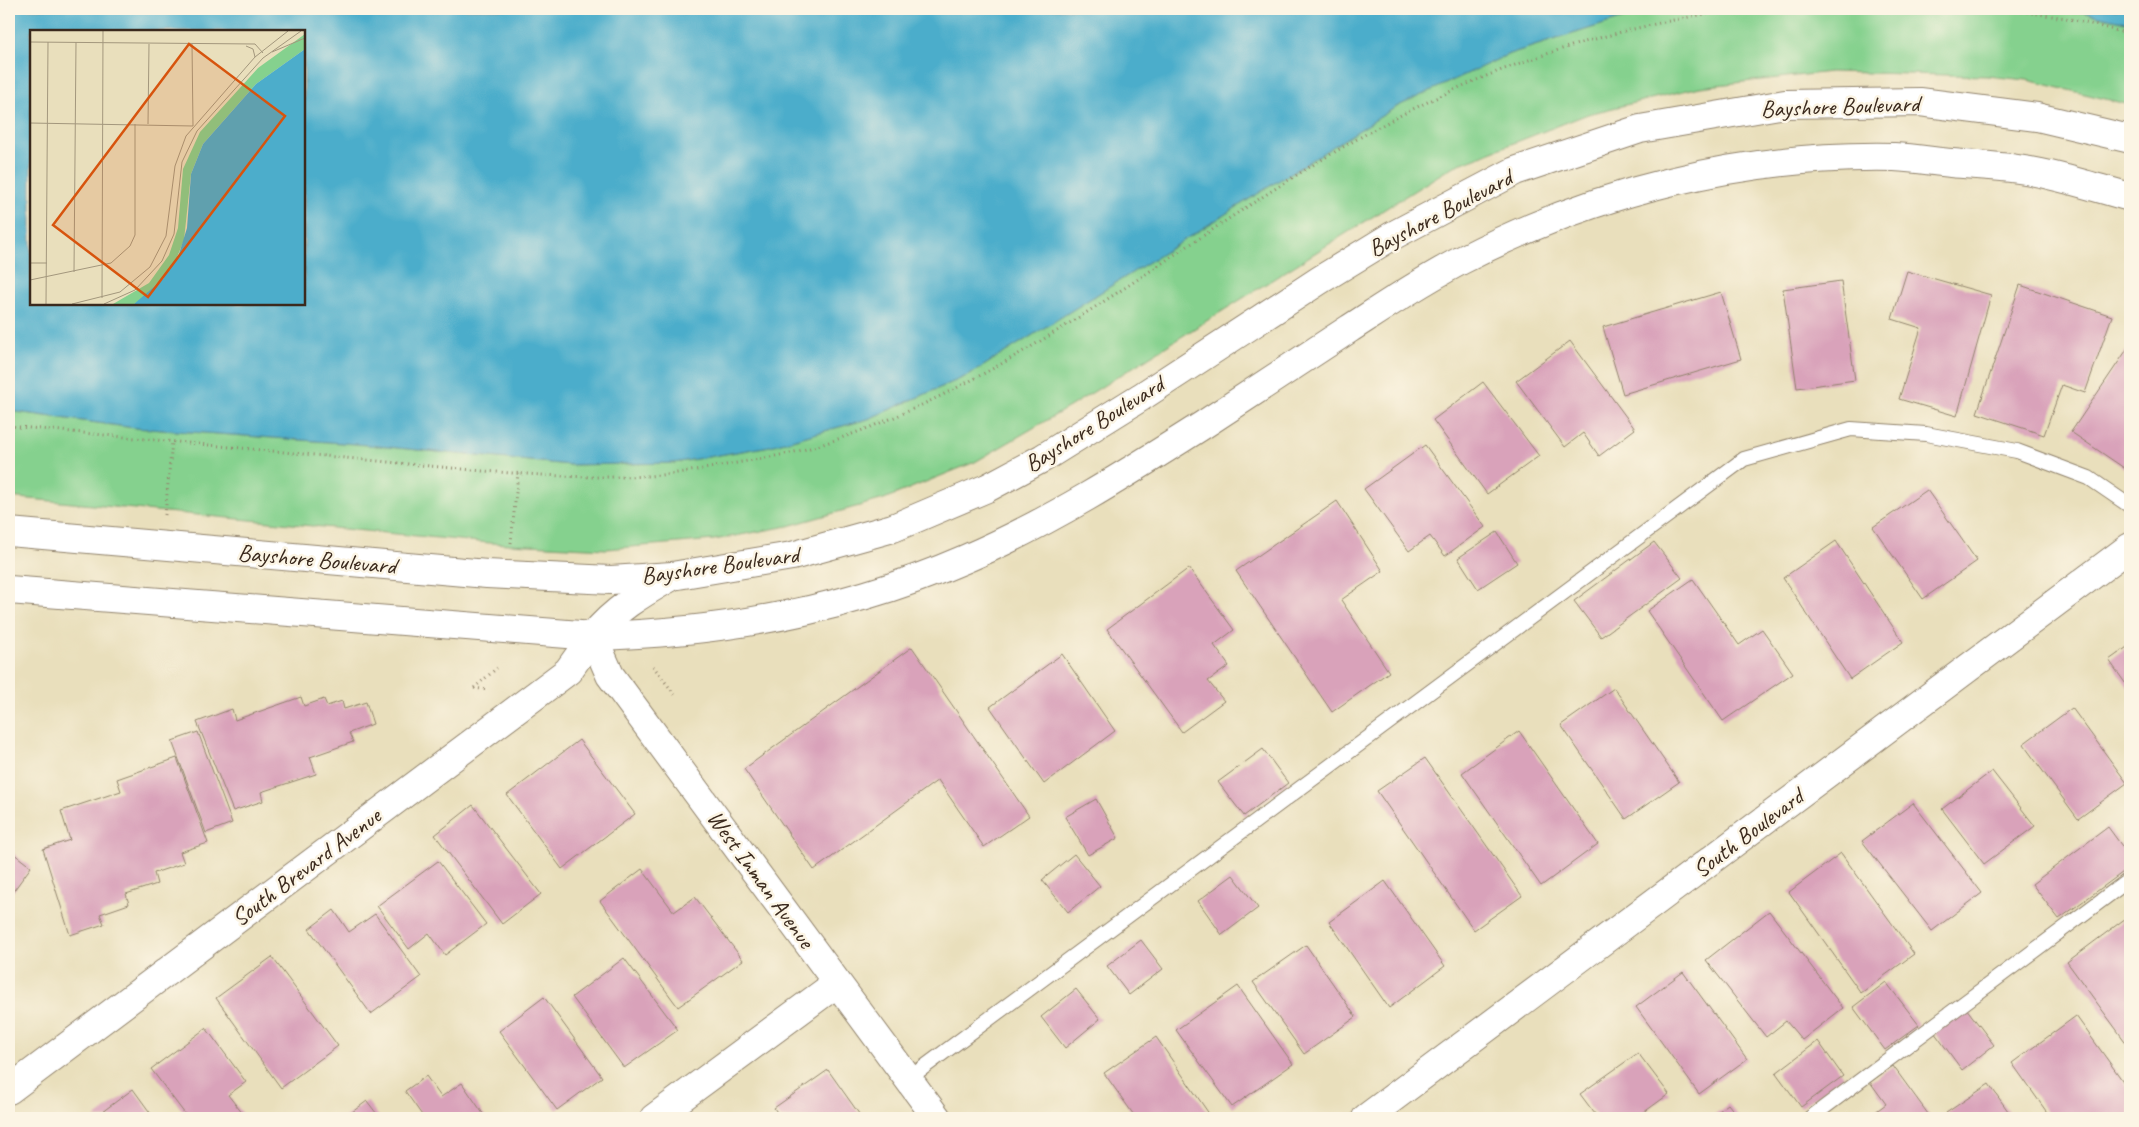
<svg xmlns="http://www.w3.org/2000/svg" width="2139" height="1127" font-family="Caveat,sans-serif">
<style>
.green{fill:#85d18e;stroke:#607e56}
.water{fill:#4cadcb;stroke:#446c74;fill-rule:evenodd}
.building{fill:#d9a2ba}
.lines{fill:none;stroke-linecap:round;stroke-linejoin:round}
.lane-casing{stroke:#92846d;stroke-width:16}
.street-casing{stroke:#92846d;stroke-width:30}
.secondary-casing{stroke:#92846d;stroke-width:30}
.path{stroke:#92846d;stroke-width:3;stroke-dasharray:1 4;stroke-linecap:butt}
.lane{stroke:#fff;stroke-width:14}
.street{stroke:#fff;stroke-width:28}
.secondary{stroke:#fff;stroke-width:28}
.labels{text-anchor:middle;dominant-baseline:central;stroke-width:5;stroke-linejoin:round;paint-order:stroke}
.street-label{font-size:24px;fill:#3b2a1e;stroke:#fcf5e5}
.inset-road{fill:none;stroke:#a3977d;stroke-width:1}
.view{fill:#d7540e;fill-opacity:0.15;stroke:#d7540e;stroke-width:2.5}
.inset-edge{fill:none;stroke:#3b2a1e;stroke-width:2.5}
</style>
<rect width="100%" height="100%" fill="#fcf5e5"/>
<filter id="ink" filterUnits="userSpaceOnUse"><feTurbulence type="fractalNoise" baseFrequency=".02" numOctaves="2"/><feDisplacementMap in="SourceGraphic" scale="10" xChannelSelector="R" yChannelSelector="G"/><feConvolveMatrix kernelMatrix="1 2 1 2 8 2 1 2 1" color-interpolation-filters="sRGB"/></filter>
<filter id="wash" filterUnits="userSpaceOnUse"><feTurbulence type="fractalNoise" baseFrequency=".0096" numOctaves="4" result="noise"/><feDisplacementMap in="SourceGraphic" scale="20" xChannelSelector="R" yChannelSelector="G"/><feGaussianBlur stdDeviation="1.12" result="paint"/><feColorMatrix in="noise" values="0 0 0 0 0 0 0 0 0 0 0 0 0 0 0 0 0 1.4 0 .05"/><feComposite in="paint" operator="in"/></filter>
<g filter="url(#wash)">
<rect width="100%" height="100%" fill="#e9dfbc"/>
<!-- green -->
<polygon class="green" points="1666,9 2068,9 2130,23 2130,105 2027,80 1987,76 1830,72 1700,87 1588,114 1452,167 1071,406 975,462 884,499 788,526 714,540 606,549 490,543 9,497 9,411 135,428 357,444 570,465 674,463 770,446 868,419 969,375 1396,107 1509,54 1639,13"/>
<!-- water -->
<g class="water">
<path d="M9 9H1666L1639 13 1509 54 1396 107 969 375 868 419 770 446 674 463 570 465 357 444 135 428 9 411ZM31 31H304V304H31Z"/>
<polygon points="2068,9 2130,9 2130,23"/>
</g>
<g id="blocks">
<!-- building -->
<g class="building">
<polygon points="1907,271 1991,295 1957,416 1899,399 1921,328 1892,319"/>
<polygon points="1841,281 1855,380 1797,388 1783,289"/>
<polygon points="2020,285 2112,316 2085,393 2062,385 2044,435 1977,413"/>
<polygon points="1721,292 1741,359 1623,394 1603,327"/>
<polygon points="1570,341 1635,429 1599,456 1583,433 1565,447 1516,381"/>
<polygon points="2130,345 2130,472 2071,432"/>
<polygon points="1483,382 1539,456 1487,494 1433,420"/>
<polygon points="1425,445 1485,527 1445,556 1430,536 1409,551 1364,489"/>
<polygon points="1927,490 1977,561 1923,599 1873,527"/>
<polygon points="1337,501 1383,571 1341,600 1389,672 1332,712 1236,571"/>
<polygon points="1497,532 1517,563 1478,589 1458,558"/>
<polygon points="1836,541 1903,642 1850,679 1783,578"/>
<polygon points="1654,542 1682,578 1601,637 1574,601"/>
<polygon points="1189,568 1234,630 1214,645 1229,666 1208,681 1224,701 1182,732 1107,629"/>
<polygon points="1693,579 1739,645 1762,629 1793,673 1723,721 1647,611"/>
<polygon points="2130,645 2130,690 2109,660"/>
<polygon points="912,647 1029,816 984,847 938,780 814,870 744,769"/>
<polygon points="1062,654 1115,731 1044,784 990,707"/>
<polygon points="1614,688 1679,782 1626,819 1561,725"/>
<polygon points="301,697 304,706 324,699 327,706 342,701 344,709 366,702 373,724 349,733 353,742 310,757 316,774 261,792 263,801 233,811 197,722 232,709 235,720"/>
<polygon points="2072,708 2127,783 2078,819 2023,744"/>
<polygon points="1519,731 1598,844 1541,886 1462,773"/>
<polygon points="198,732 232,823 206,833 172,741"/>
<polygon points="579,740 635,814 562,869 507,795"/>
<polygon points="1263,749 1288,783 1244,816 1218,782"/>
<polygon points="177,758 208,843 180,852 184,863 154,873 157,884 126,894 129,904 100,914 104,924 70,935 43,849 70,840 61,811 121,791 117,779"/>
<polygon points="1425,758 1522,896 1474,930 1377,791"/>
<polygon points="1992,771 2035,826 1984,864 1942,809"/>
<polygon points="1096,799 1118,838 1088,855 1065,817"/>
<polygon points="1913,803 1982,893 1932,931 1862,841"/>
<polygon points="473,805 541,894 502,924 435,835"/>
<polygon points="2108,827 2130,857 2130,867 2059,919 2032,884"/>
<polygon points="9,850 31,867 9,897"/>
<polygon points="1841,853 1914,954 1861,993 1789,892"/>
<polygon points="1074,854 1100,886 1068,912 1042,880"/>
<polygon points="438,861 486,924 445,955 429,933 409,949 377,906"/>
<polygon points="642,869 674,912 695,897 743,960 678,1007 600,901"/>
<polygon points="1233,875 1258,908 1222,935 1198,901"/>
<polygon points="1385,881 1445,966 1389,1008 1329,922"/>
<polygon points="334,910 349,932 375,914 421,977 371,1014 309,929"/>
<polygon points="1769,911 1843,1008 1802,1040 1786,1021 1766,1037 1706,960"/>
<polygon points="2130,915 2130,1048 2067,962"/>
<polygon points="1141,940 1163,969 1129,995 1107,966"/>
<polygon points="1306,945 1356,1017 1304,1054 1253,982"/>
<polygon points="272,957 338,1046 281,1088 216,998"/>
<polygon points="624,958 678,1030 624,1068 572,997"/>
<polygon points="1683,972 1747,1059 1699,1094 1636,1007"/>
<polygon points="1886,982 1919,1025 1885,1050 1853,1007"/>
<polygon points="1238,986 1293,1064 1232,1107 1176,1030"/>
<polygon points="1076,989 1100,1019 1065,1048 1041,1017"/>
<polygon points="544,997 602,1077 557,1110 499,1031"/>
<polygon points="1966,1008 1994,1045 1962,1070 1934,1032"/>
<polygon points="2076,1016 2130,1091 2130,1114 2124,1118 2051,1118 2012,1063"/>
<polygon points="206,1028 246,1082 228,1095 243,1114 237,1118 188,1118 151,1069"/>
<polygon points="1156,1037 1212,1118 1136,1118 1104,1073"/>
<polygon points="1818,1041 1843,1076 1801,1107 1776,1073"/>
<polygon points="1638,1053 1669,1094 1636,1118 1598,1118 1580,1094"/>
<polygon points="1893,1066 1931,1118 1867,1118 1886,1104 1870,1082"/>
<polygon points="828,1070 862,1118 781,1118 774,1108"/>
<polygon points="426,1076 441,1097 462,1083 486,1118 424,1118 405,1091"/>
<polygon points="1989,1084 2013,1118 1950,1118 1946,1113"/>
<polygon points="133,1089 154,1118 94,1118"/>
<polygon points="367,1101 380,1118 344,1118"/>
<polygon points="1728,1104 1739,1118 1710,1118"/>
<polygon points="1092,1113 1095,1118 1084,1118"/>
</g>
</g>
</g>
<g filter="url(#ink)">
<use href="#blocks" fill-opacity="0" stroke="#92846d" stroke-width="1"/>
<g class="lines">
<!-- lane casing -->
<g class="lane-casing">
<g id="lane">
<polyline points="908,1079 1744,459 1851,429 1926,434 2017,451 2089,478 2130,506"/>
<polyline points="1810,1118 2130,879"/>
</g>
</g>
<!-- street casing -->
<g class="street-casing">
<g id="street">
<polyline points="593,636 610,675 937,1118"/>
<polyline points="9,1090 568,671 593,636"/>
<polyline points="654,1118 837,983"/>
<polyline points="1366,1118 2130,547"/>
</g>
</g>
<!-- secondary casing -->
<g class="secondary-casing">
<g id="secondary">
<polyline points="9,532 487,574 611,580 672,576 792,556 893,528 987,488 1043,458 1141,397 1320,280 1392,236 1515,171 1640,129 1785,104 1920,102 2037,117 2130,139"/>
<path d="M9 590 593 636C720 633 848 610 965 559 1049 523 1126 474 1203 425 1252 393 1300 361 1349 329 1386 305 1423 280 1462 260 1595 191 1744 154 1894 157 1913 158 1932 161 1951 163 1973 165 1996 166 2018 169 2055 174 2093 187 2130 197"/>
<path d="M593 636C614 610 641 594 669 578"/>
</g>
</g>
<!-- path -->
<g class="path">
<polyline points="2002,9 2066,18 2130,34"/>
<path d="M9 426 483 471C541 475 602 480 661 475 688 472 715 467 742 462 771 457 801 452 829 442 1034 374 1198 224 1386 123 1496 64 1614 27 1737 9"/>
<polyline points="165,515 172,442"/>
<polyline points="511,543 518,473"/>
<polyline points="653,666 675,695"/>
<polyline points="474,688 488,690"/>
<polyline points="474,688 497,668"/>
</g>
<!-- lane -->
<use href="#lane" class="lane"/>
<!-- street -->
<use href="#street" class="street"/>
<!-- secondary -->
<use href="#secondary" class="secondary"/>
</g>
</g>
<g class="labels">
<!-- street labels -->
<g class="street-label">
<text transform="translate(1840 106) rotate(-2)">Bayshore Boulevard</text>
<text transform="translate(1440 213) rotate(-28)">Bayshore Boulevard</text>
<text transform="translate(1094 424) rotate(-32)">Bayshore Boulevard</text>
<text transform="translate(317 559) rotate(5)">Bayshore Boulevard</text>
<text transform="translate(720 565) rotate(-8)">Bayshore Boulevard</text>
<text transform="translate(1748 833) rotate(-37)">South Boulevard</text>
<text transform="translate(306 867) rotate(-37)">South Brevard Avenue</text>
<text transform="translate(761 879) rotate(54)">West Inman Avenue</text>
</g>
</g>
<!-- overview -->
<g transform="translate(30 30)">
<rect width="275" height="275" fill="#e9dfbc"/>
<path d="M275 4V19L226 54 173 114 161 144 154 210 143 237 112 269 104 274H83L119 253 139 225 148 198 153 139 170 102 228 38Z" fill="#85d18e"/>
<path d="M275 19V274H104L133 249 149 224 157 198 161 144 173 114 226 54Z" fill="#4cadcb"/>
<path class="inset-road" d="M0 12 225 14 233 23M216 16 223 19 225 27M242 22 275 8M0 93 163 96 162 14M118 94 119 14M0 233H17M44 242 46 12M0 250 81 233 100 216 105 205V94M72 268 73 1M16 274 18 12M42 274 90 262 120 237 136 206 145 136 156 106 225 27 258 1M74 274 105 260 132 231 144 204 152 132 167 101 233 28 271 1"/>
<path class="view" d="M159 14 255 86 118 267 23 195Z"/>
<rect width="275" height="275" class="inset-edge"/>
</g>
<!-- margin -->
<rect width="2139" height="1127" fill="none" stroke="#fcf5e5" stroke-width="30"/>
</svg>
